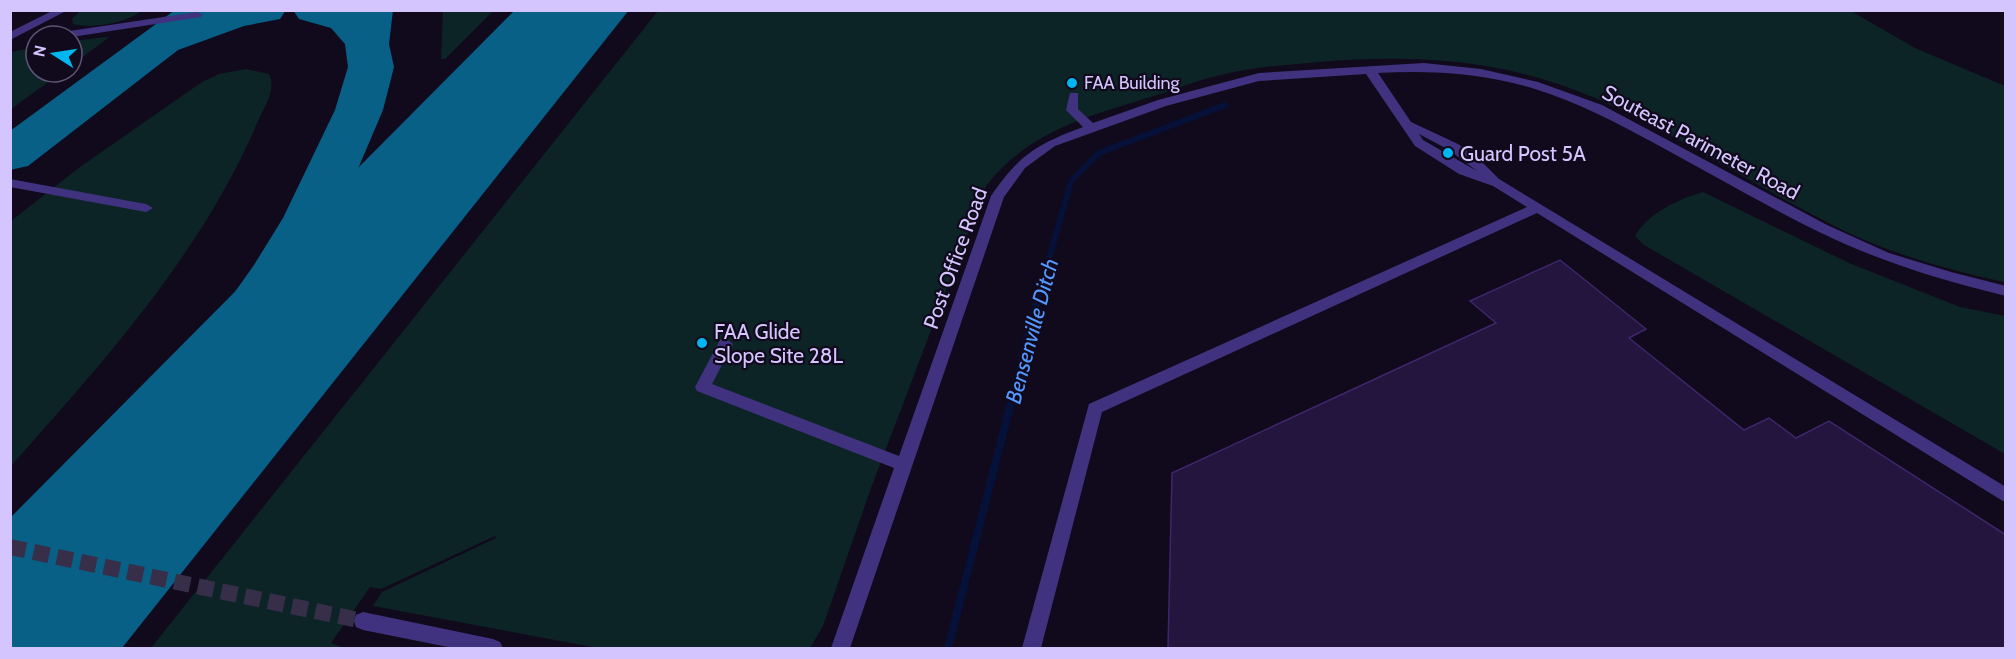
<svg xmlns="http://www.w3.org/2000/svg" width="2016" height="659" font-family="Cabin,sans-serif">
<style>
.green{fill:#0d2427}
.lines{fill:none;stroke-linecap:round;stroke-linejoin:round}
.stream-far1{stroke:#06113a;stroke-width:6}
.stream{stroke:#06113a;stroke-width:8}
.taxiway{fill:#086086;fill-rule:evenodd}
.runway{fill:#086086;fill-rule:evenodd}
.building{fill:#23153e;stroke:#3e266c;stroke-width:1.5}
.minor-tunnel{stroke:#372f49;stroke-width:16;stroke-dasharray:16 8;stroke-linecap:butt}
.minor{fill:#40327e;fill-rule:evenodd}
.poi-dot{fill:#00b6f0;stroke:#100a1c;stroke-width:2}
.labels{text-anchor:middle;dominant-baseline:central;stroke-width:4.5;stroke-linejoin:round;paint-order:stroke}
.far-poi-label{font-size:18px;fill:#d4c5ff;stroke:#100a1c;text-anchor:start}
.street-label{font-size:21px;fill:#d4c5ff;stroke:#100a1c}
.poi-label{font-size:21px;fill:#d4c5ff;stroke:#100a1c;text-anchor:start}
.water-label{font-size:22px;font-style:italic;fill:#5397ff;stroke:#100a1c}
</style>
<rect width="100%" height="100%" fill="#100a1c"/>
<!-- green -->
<g class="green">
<path d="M80 11V10L141 11C127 23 91 29 73 24L72 19Z"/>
<polygon points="443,11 443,10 493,11 445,59 441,59"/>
<path d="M658 11H1851L1915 48 2005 86V282C1953 271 1902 257 1853 235 1767 194 1687 140 1600 100 1507 59 1418 54 1319 62 1286 65 1253 67 1221 75 1201 79 1182 87 1163 93 1095 115 1032 127 986 186L871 488 823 626 810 648H598L373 606 382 592 496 538 495 536 381 589 370 587 331 643 344 648H151Z"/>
<polygon points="108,37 108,38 72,65 72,41"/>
<polygon points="36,47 36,72 62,72 11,109 11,52"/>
<path d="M246 69 269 74C277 89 264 107 258 121 202 253 105 360 11 466V221L80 167 202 82 219 74Z"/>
<path d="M1703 192 1849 263 1960 307 2005 316V454L1644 245 1635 236C1648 213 1679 199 1703 192Z"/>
</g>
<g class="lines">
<!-- stream-far1 -->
<polyline class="stream-far1" points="1042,284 1071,181 1099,153 1225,105"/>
<!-- stream -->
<polyline class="stream" points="948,648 1042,282"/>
<!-- taxiway -->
<g class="taxiway">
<polygon points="175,10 286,10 280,19 244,26 178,50 28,166 10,170 10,131"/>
<polygon points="293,10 393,10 389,44 394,67 383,110 337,218 294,293 220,409 46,648 10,648 10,581 176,375 254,265 283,218 335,110 348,67 345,44 331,28 299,19"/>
</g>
<!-- runway -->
<polygon class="runway" points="515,10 629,10 122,648 10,648 10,518"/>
</g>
<!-- building -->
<polygon class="building" points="1560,260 1646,329 1629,338 1744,430 1769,418 1796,438 1829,421 2006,535 2006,648 1168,648 1172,473 1496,323 1470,301"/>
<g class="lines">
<!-- minor-tunnel -->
<polyline class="minor-tunnel" points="10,547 363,621"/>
<!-- minor -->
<g class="minor">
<polygon points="54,10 68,10 10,40 10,32"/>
<polygon points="197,12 203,15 201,17 72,37 50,36 56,33"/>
<path d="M1424 63 1481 69 1538 82 1602 105 1827 225 1889 253 1951 272 2006 286V296C1940 280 1878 261 1817 231 1762 204 1708 172 1654 143 1615 122 1577 102 1535 89 1483 73 1431 70 1378 73L1411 122 1458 144 1479 159 1499 179 2006 487V503L1537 213 1102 412 1041 648H1022L1089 404 1527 207 1493 186 1459 174 1415 146 1366 74 1259 81 1166 106 1055 146 1025 168 1004 197 850 648H831L894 468 697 391 695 387 720 340 725 338 733 344 712 384 899 456 991 196C1019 155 1037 144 1083 127L1066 110 1070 93H1078V109L1093 123 1158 100 1259 73ZM1419 134 1449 150 1477 171 1423 140Z"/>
<polygon points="10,179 146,204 153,208 146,212 10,187"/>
<polygon points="363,612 493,639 500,642 503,648 453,648 363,630 356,627 354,621 356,615"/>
</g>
</g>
<!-- markers -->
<g class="poi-dot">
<circle cx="1072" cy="83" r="6"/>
<circle cx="1448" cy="153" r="6"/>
<circle cx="702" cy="343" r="6"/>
</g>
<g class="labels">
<!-- far-poi labels -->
<g class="far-poi-label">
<text x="1084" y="83">FAA Building</text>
</g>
<!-- street labels -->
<g class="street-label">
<text transform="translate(1701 142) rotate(28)">Souteast Parimeter Road</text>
<text transform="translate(955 258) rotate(-70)">Post Office Road</text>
</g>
<!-- poi labels -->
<g class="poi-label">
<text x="1460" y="153">Guard Post 5A</text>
<text x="714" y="331">FAA Glide<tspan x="714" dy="24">Slope Site 28L</tspan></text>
</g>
<!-- water labels -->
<g class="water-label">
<text transform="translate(1032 331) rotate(-75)">Bensenville Ditch</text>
</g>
</g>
<!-- border -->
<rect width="2016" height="659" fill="none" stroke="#d4c5ff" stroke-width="24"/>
<!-- north arrow -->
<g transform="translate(54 54) rotate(282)"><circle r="28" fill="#100a1c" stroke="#5e5577" stroke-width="1.5"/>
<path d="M0-4.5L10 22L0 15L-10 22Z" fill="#00b6f0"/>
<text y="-9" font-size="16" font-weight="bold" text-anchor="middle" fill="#d4c5ff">N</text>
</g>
</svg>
